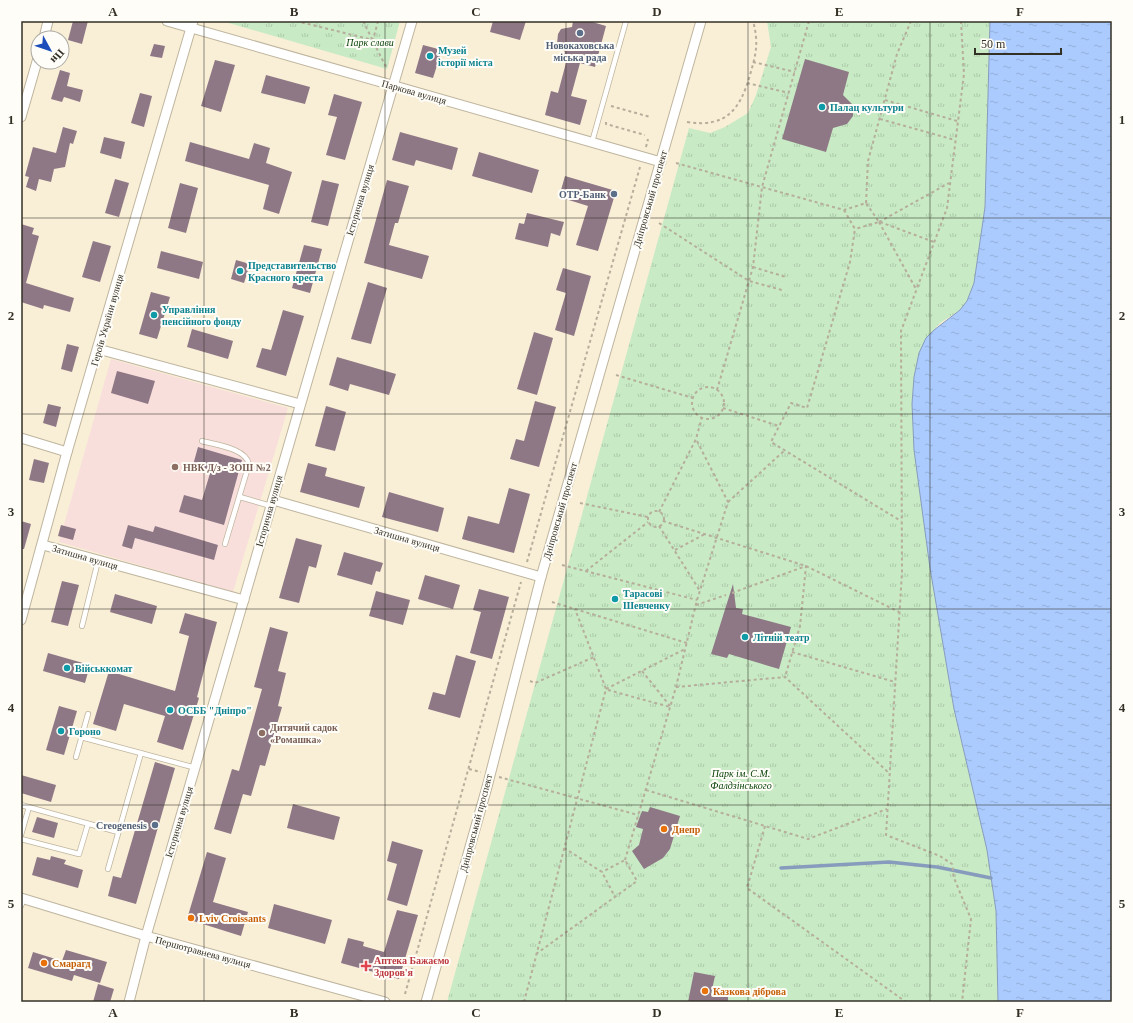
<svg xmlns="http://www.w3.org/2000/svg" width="1133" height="1023" font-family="Georgia,serif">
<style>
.education{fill:#f9dfdb}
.park{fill:url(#park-tufts)}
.water{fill:url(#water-ripples);stroke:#879cbd}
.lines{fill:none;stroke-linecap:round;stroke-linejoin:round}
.stream{stroke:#879cbd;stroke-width:3.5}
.building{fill:#8f7886}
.lane-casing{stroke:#bfb59e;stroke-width:6}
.street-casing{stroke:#bfb59e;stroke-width:11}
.path{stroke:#b6ae9b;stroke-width:2;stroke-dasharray:3 3;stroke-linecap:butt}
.lane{stroke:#fff;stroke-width:4.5}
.street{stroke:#fff;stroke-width:9}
.grid{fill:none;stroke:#333026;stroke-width:1;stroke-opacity:0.55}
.service-dot{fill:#5c6f8a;stroke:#fffdf8;stroke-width:1.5}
.culture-dot{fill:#0f9aa8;stroke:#fffdf8;stroke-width:1.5}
.education-dot{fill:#8d6e63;stroke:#fffdf8;stroke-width:1.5}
.food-dot{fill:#e8710a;stroke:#fffdf8;stroke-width:1.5}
.health-dot{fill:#e0444e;stroke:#fffdf8;stroke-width:1.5}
.labels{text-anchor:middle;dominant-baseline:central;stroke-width:4;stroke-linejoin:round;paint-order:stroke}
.park-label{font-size:10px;font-style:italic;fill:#023e03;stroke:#fffdf8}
.service-label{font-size:10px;font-weight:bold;fill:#4e5e75;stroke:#fffdf8;text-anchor:end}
.culture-label{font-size:10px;font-weight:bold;fill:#0d838f;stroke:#fffdf8;text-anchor:start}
.street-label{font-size:10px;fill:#333026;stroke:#fffdf8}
.education-label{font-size:10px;font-weight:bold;fill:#785e54;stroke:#fffdf8;text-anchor:start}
.food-label{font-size:10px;font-weight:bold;fill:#c56008;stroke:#fffdf8;text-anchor:start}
.health-label{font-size:10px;font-weight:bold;fill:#be3a42;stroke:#fffdf8;text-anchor:start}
.neatline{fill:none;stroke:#333026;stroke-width:1.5}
.grid-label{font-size:13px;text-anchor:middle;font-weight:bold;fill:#333026}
</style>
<defs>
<pattern id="park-tufts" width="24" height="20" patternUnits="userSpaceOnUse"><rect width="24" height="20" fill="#c8eac5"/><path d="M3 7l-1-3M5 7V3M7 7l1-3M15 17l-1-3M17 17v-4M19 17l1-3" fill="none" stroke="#acc9a9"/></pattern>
<pattern id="water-ripples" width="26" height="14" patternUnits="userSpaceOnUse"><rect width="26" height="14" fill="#abcbfe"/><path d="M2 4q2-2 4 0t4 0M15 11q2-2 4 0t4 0" fill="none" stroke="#94afda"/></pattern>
</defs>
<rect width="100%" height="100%" fill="#f9efd7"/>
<!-- education -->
<polygon class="education" points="111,359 288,408 233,592 59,542"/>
<!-- park -->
<g class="park">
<polygon points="222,21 400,21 387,69"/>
<polygon points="767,21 990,21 985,207 974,283 967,301 960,310 940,323 926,338 930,568 954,709 987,850 996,911 998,1002 447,1002 689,128 710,133 725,127 748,113 756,95 771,47"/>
</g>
<!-- water -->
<polygon class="water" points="990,21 1112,21 1112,1002 998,1002 996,911 987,850 954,709 930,568 914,450 912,404 914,377 919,353 926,338 934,330 960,310 967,301 974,283 985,207"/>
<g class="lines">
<!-- stream -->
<polyline class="stream" points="781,868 889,862 937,867 991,878"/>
</g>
<!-- building -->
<g class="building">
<polygon points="73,21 88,21 82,44 68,40"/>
<polygon points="493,21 526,21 520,40 490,32"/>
<polygon points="573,21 589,21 606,26 595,67 580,63 571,96 587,100 580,125 545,115 551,91 558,93 567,59 563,58 565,52 557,44 558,34 561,29 572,27"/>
<polygon points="154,44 165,46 162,58 150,56"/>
<polygon points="423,45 442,50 433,78 415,73"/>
<polygon points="805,59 849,72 843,95 853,105 853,116 847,124 833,128 826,152 782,139"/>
<polygon points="215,60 235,65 221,112 201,106"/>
<polygon points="60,70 70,73 67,86 83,90 80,102 64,97 62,102 51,99"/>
<polygon points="266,75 310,87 305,104 261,93"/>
<polygon points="140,93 152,96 144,127 131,123"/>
<polygon points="334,94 362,102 345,160 326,155 337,117 328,115"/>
<polygon points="63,127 77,131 73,144 70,143 65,167 54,169 51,182 39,179 36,191 26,187 29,177 25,176 33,147 56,153"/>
<polygon points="400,132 458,148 452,170 416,160 414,166 392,160"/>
<polygon points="104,137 125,142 121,159 100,153"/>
<polygon points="190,142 249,159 254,143 270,148 266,163 292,172 279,214 263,209 269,185 185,161"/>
<polygon points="479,152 539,170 532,193 472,176"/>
<polygon points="565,176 616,191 598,251 576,245 588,206 559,197"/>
<polygon points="115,179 129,183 119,217 105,213"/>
<polygon points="322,180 339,184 328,226 311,222"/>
<polygon points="387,180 409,186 398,223 395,223 389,245 429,256 422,279 364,263"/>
<polygon points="180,183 198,188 186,233 168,228"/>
<polygon points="527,213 564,222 560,236 551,233 548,247 515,239 519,223 524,224"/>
<polygon points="21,224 34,228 32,234 39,236 26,283 74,298 70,312 44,305 43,309 21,302"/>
<polygon points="93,241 111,246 100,282 82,277"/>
<polygon points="304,245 322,249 310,293 292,288"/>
<polygon points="161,251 203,262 199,279 157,268"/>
<polygon points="236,260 250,264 244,283 231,279"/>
<polygon points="563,268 591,276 574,336 555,330 566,293 556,290"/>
<polygon points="368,282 387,288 371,344 351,339"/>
<polygon points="151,292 170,297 157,339 139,334"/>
<polygon points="283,310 304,316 286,376 256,367 262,348 271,350"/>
<polygon points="192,329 233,341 228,359 187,347"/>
<polygon points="534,332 553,338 537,395 517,389"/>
<polygon points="67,344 79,347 72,372 61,369"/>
<polygon points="337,357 396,374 389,395 350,384 348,391 329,385"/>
<polygon points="117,371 155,381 148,404 111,393"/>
<polygon points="535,401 556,407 539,467 510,459 516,439 524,441"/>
<polygon points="48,404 61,407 56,427 43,423"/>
<polygon points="326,406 346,412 335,451 315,446"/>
<polygon points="198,447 242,460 224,525 179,512 184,495 202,500 211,470 193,465"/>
<polygon points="34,459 49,463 44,483 29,480"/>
<polygon points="308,463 327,468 325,476 365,487 359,508 300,492"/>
<polygon points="509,488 530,494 514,553 462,539 468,516 499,524"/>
<polygon points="389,492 444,508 438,532 382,517"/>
<polygon points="21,521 31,524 24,549 21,549"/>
<polygon points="61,525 76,529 73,540 58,536"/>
<polygon points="128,525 153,532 155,526 218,545 214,560 135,538 132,549 122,546"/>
<polygon points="296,538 322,545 316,568 309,566 299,603 279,598"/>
<polygon points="344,552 383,563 380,572 376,571 372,585 337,575"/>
<polygon points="425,575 460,585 453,609 418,599"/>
<polygon points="62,581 79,585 68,626 51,622"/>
<polygon points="733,584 736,608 743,609 742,614 791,627 779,669 729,654 727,658 711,654"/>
<polygon points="479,589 509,597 492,659 470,653 481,612 473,610"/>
<polygon points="376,591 410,600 403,625 369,616"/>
<polygon points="115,594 157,606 152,624 110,612"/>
<polygon points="185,613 217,622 197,697 199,698 183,750 157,742 165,716 124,704 116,731 93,724 109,671 175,691 189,636 179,633"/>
<polygon points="270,627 288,632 278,671 286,673 278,706 282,707 265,766 260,765 251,796 243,794 231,834 214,829 232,769 239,771 262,689 254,687"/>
<polygon points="48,653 90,665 85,683 43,671"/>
<polygon points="456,655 476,661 460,718 428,709 433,692 445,695"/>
<polygon points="59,706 77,711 64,755 46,750"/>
<polygon points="155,762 175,768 136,904 108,896 113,876 121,878"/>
<polygon points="21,775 56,785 51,802 21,793"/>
<polygon points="293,804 340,817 334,840 287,828"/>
<polygon points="650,807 680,816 670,849 663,858 644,869 632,851 639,845 643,829 636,827 642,811 648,812"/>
<polygon points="37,817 58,823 54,838 32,832"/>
<polygon points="392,841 423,850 407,906 387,900 397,864 387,861"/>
<polygon points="207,852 226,858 213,902 248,912 241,936 187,919"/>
<polygon points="51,856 66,860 64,864 83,870 78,888 32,875 37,857 50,860"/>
<polygon points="274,904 332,920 325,944 268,928"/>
<polygon points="397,910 418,915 399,979 341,963 348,938 364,942 363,946 384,952"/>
<polygon points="66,950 107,962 100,983 74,975 72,981 28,968 33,952 62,961"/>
<polygon points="694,972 715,976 711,994 728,997 728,1002 688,1002"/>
<polygon points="98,984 114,989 110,1002 93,1002"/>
</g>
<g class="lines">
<!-- lane casing -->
<g class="lane-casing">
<g id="lane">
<polyline points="592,142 626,21"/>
<path d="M202 441C216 445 245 448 249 464L225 544"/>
<polyline points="240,497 271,506"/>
<polyline points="82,626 98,561"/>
<polyline points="81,737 196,768"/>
<polyline points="76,757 88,714"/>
<polyline points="21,805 118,832"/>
<polyline points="21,835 29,807"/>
<polyline points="21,839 79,854 88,824"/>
<polyline points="108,869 141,753"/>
<polyline points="21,906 24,898"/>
</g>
</g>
<!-- street casing -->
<g class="street-casing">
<g id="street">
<polyline points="167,21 661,162"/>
<polyline points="44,38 48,21"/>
<polyline points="21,117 38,58"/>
<polyline points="98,349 300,404"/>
<polyline points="21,438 67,452"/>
<polyline points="273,500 541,577"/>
<polyline points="43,545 244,600"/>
<polyline points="21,620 67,452 193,21"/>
<polyline points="21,898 146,936 385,1002"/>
<polyline points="129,1002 146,936 412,21"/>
<polyline points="426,1002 487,787 541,577 701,21"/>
</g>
</g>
<!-- path -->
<g class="path">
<polyline points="296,21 373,40 378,21"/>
<polyline points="363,21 387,69"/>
<polyline points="961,21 964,74 947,208 901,331 902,572 886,835 940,856 952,864 954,878 971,919 962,1002"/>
<polyline points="753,62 795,72"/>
<polyline points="747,83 789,93"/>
<polyline points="885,100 957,121"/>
<polyline points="611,106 650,117"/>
<polyline points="880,119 955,140"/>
<polyline points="606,122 606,124 645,135"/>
<path d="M687 122C726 128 740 110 750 75 756 54 759 43 753 21"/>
<polyline points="646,147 648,139"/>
<polyline points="676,163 844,210 866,203 879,222 855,229"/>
<polyline points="866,203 868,161 897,54 911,21"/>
<polyline points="844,210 855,229 850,262 807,408 791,403 771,442 901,521"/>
<polyline points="879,222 949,183"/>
<polyline points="879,222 916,289"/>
<polyline points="880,222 934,242"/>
<polyline points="659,223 749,281 782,290"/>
<polyline points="753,267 786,277"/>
<polyline points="616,375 693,398"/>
<circle cx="708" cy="403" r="16"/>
<polyline points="717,390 753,267 762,187 809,21"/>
<polyline points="723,408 779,426"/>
<polyline points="728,502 785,450"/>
<polyline points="580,503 648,517"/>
<circle cx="656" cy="519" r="8"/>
<polyline points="659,512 696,439 702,417"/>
<polyline points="663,521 806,566 899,612"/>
<polyline points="659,526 700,591"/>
<polyline points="675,550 705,534"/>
<polyline points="527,562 640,167"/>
<polyline points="562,565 697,600"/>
<polyline points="586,571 648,522"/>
<polyline points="732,593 806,566 800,626 785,677"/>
<polyline points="552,602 687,643"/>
<polyline points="696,605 726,595"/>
<polyline points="792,652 895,682"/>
<polyline points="642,671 670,706"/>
<polyline points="530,681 535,683 594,657"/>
<polyline points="676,687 785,677 889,773"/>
<polyline points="606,689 685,649"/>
<polyline points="608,690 670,707"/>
<polyline points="469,769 481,772"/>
<polyline points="499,777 638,815"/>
<polyline points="646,790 808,839 887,809"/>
<polyline points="765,826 747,888 906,1002"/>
<polyline points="564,848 602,872 615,897"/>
<polyline points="625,860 676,687 697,600 728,502 696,439"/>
<polyline points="536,954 637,881 625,860 602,872"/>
<polyline points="405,994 521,582"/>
<polyline points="524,1002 606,689 575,609"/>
</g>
<!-- lane -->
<use href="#lane" class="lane"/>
<!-- street -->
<use href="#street" class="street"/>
</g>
<!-- grid -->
<path class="grid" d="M204 21V1002M385 21V1002M566 21V1002M748 21V1002M930 21V1002M21 218H1112M21 414H1112M21 609H1112M21 805H1112"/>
<!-- markers -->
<g class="service-dot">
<circle cx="580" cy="33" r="4"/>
<circle cx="614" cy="194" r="4"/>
<circle cx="155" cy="825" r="4"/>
</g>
<g class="culture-dot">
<circle cx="430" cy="56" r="4"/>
<circle cx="822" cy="107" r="4"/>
<circle cx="240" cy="271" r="4"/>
<circle cx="154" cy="315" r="4"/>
<circle cx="615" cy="599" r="4"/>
<circle cx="745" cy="637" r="4"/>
<circle cx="67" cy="668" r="4"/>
<circle cx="170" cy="710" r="4"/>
<circle cx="61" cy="731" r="4"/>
</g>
<g class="education-dot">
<circle cx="175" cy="467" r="4"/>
<circle cx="262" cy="733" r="4"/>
</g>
<g class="food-dot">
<circle cx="664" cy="829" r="4"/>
<circle cx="191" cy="918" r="4"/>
<circle cx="44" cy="963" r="4"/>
<circle cx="705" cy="991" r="4"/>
</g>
<path class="health-dot" d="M364 960h4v4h4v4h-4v4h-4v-4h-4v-4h4z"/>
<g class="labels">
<!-- park labels -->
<g class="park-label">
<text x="370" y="42">Парк слави</text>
<text x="741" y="773">Парк ім. С.М.<tspan x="741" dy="12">Фалдзінського</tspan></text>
</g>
<!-- service labels -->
<g class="service-label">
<text x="580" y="45" text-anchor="middle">Новокаховська<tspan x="580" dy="12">міська рада</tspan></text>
<text x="606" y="194">ОТР-Банк</text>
<text x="147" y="825">Creogenesis</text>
</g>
<!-- culture labels -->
<g class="culture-label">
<text x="438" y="50">Музей<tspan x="438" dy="12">історії міста</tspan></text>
<text x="830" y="107">Палац культури</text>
<text x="248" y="265">Представительство<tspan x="248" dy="12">Красного креста</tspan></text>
<text x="162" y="309">Управління<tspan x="162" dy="12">пенсійного фонду</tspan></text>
<text x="623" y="593">Тарасові<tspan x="623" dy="12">Шевченку</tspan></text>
<text x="753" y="637">Літній театр</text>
<text x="75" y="668">Військкомат</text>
<text x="178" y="710">ОСББ "Днiпро"</text>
<text x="69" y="731">Гороно</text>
</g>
<!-- street labels -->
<g class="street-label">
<text transform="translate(414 92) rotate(16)">Паркова вулиця</text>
<text transform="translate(650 199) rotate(-74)">Дніпровський проспект</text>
<text transform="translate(360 200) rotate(-73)">Історична вулиця</text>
<text transform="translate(107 320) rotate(-74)">Героїв України вулиця</text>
<text transform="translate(269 511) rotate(-74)">Історична вулиця</text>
<text transform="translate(560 511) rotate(-74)">Дніпровський проспект</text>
<text transform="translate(407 539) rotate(16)">Затишна вулиця</text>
<text transform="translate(85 557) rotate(16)">Затишна вулиця</text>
<text transform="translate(179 822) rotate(-73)">Історична вулиця</text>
<text transform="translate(476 823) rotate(-75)">Дніпровський проспект</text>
<text transform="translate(203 952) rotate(15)">Першотравнева вулиця</text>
</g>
<!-- education labels -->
<g class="education-label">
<text x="183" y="467">НВК Д/з - ЗОШ №2</text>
<text x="270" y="727">Дитячий садок<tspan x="270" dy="12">«Ромашка»</tspan></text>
</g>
<!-- food labels -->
<g class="food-label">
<text x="672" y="829">Днепр</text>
<text x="199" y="918">Lviv Croissants</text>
<text x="52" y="963">Смарагд</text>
<text x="713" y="991">Казкова дiброва</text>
</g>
<!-- health labels -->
<g class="health-label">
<text x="374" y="960">Аптека Бажаємо<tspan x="374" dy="12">Здоров'я</tspan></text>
</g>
</g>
<!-- border -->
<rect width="1133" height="1023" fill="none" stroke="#fffdf8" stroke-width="44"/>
<!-- north arrow -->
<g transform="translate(50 50) rotate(130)"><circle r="19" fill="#fffdf8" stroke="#adaba4"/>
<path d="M0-3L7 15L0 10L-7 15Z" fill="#1c4dba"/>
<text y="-6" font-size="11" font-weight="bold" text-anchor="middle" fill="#333026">Пн</text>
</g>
<!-- scale -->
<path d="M975 48v6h86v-6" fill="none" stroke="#333026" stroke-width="2"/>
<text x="981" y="48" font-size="12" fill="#333026" stroke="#fffdf8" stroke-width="3" paint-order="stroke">50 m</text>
<rect x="22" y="22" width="1089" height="979" class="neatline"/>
<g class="grid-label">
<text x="113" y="16">A</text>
<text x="294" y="16">B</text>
<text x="476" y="16">C</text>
<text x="657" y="16">D</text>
<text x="839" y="16">E</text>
<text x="1020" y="16">F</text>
<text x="11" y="124">1</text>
<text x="1122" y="124">1</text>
<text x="11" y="320">2</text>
<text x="1122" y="320">2</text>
<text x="11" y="516">3</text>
<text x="1122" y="516">3</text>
<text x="11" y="712">4</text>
<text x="1122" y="712">4</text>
<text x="11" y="908">5</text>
<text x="1122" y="908">5</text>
<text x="113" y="1017">A</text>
<text x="294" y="1017">B</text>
<text x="476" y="1017">C</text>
<text x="657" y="1017">D</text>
<text x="839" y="1017">E</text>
<text x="1020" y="1017">F</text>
</g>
</svg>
